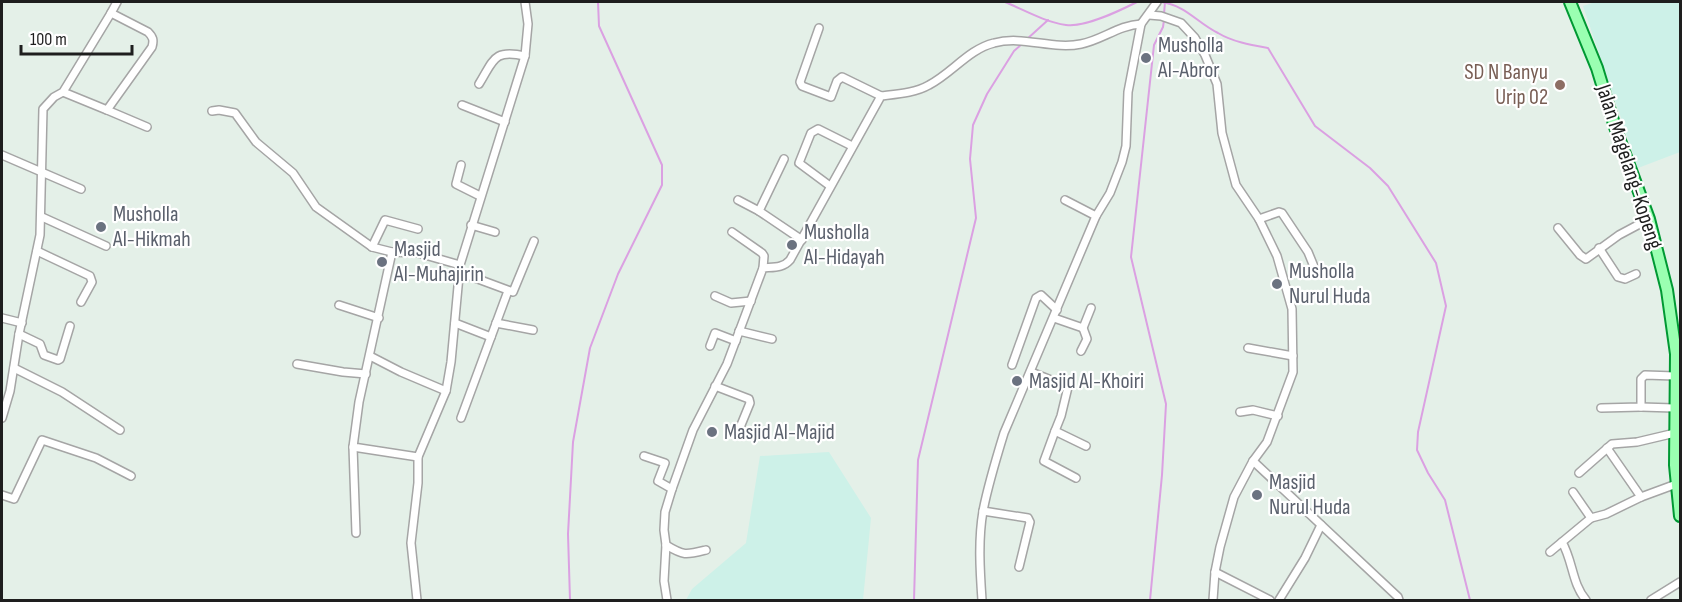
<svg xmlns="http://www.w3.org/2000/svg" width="1682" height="602" font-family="'Sofia Sans Condensed',sans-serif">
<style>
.farmland{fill:#cdf1e8}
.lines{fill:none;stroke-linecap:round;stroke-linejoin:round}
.stream{stroke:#dba0e2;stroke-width:2}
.minor-casing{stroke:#a5a5a5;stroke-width:10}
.primary-casing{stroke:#093;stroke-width:14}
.minor{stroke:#fff;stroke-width:7}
.primary{stroke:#9affb1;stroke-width:10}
.worship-dot{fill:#6b7280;stroke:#fff;stroke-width:2}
.education-dot{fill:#8d6e63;stroke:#fff;stroke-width:2}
.labels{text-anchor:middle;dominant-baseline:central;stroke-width:4.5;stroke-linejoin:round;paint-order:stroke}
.worship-label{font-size:22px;fill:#5b616d;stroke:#fff;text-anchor:start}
.education-label{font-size:22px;fill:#785e54;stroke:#fff;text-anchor:end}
.street-label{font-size:22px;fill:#1e1e1e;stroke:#fff}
</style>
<rect width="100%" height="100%" fill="#e4f0e8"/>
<!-- farmland -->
<g class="farmland">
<polygon points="1595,2 1680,2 1680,152 1638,168 1583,6"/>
<polygon points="829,452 871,518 863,600 686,600 692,589 746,543 760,456"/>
</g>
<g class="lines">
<!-- stream -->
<g class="stream">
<path d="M1005 2C1024 10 1045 22 1066 25 1085 28 1121 10 1137 2"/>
<path d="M1161 2C1187 6 1196 22 1218 33 1233 42 1251 45 1268 48L1315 126 1370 168 1388 186 1436 263 1446 306 1418 432 1417 450 1428 473 1445 500 1470 600"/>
<polyline points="1164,14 1165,2"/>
<polyline points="1026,40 1048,20"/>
<polyline points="570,600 568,534 573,442 590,348 618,274 662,185 662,165 599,26 598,2"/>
<polyline points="914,600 918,460 976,218 970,159 973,125 987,94 1014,51 1022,44"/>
<polyline points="1150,600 1162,475 1166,404 1131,257 1154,45 1163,27 1164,20"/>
</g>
<!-- minor casing -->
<g class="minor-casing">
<g id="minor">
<polyline points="111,13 117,2"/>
<polyline points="1149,15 1161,16 1181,23 1195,38 1205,55 1217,84 1222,133 1236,185 1259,219 1277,256 1292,309 1293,372 1267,442 1253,461 1234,497 1220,547 1215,572 1213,600"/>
<polyline points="819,28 800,82 802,86 831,97 837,81 842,77 881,96"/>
<path d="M479 84C494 60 493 49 525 56"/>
<polyline points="462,105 505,122"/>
<polyline points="107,110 147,127"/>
<polyline points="212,111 219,110 235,113 256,142 293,173 316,207 372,247 392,252"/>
<polyline points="2,155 81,189"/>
<polyline points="784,159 759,211 802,240"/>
<polyline points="461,165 456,184 480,196"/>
<polyline points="830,186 799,163 811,133 818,129 852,146"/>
<polyline points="738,200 759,211"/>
<polyline points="1065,200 1096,216"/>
<polyline points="42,217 106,246"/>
<polyline points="1259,219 1279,212 1282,213 1308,252 1317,274"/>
<polyline points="471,225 495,232"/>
<polyline points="1558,228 1580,255 1586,259 1619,235 1649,219"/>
<polyline points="732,232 762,253 764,256 763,268"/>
<polyline points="372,247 385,220 418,229"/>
<polyline points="1599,248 1618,277 1625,279 1636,274"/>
<polyline points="37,251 90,276 92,282 81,302"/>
<polyline points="459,272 513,292 534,241"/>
<polyline points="715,296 731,303 751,301"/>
<polyline points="339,305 379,318"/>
<polyline points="2,318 22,323"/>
<polyline points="1054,318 1083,328 1091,308"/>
<polyline points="455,323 491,337"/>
<polyline points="496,323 533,330"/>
<polyline points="739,331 772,339"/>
<polyline points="19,334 40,344 44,355 58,360 60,359 70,326"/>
<polyline points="710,346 715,333 736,341"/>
<polyline points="1248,348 1293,356"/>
<polyline points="1081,351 1087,339 1083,328"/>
<polyline points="370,356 401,372 446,391"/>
<polyline points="297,364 343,372 366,374"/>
<polyline points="1012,365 1036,298 1041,295 1057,310"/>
<polyline points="14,368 62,392 120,430"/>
<polyline points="1031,372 1068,387 1061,416 1055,431 1086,446"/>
<polyline points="715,386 749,399 750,403 741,425"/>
<polyline points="1641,407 1674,408"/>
<polyline points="1601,408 1641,407 1641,379 1645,375 1675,376 1678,380"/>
<polyline points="1240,412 1253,410 1278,416"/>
<path d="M2 418 10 391 19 334 40 235 43 109 54 97 63 92 107 110 152 47C154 40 153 37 148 32L111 13 63 92"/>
<polyline points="461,418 508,291"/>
<polyline points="1055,431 1044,461 1076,478"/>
<polyline points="353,447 356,533"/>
<polyline points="1607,448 1641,497"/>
<polyline points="644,456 665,463 658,481 672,489"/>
<polyline points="418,457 353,447 359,402 392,252 418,253 460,265"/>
<polyline points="1253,461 1398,597 1399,600"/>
<polyline points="1579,473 1612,444 1637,442 1675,433"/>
<polyline points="1573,492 1591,518 1606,514 1641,497 1679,483"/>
<polyline points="2,495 14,499 42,440 96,458 131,476"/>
<polyline points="983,511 1028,518 1030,522 1019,567"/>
<path d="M1562 542C1573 561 1572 584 1586 600"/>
<path d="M666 545C684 556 686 555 706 550"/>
<polyline points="1550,552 1591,518"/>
<polyline points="1215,572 1270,600"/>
<polyline points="417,600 411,543 418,483 418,457 446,391 451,362 460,265 525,56 528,24 525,2"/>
<path d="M667 600 664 581 666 545 664 530 665 512 672 489 693 430 727 364 763 268C774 267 783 268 790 260L881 96C898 94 915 93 929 85 952 73 969 49 994 43 1023 35 1052 50 1081 44 1102 40 1119 25 1141 24"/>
<path d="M982 600C980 571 978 540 983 511 988 485 996 459 1004 433L1096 216 1110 193 1122 162 1126 146 1128 92 1141 24 1157 2"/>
<polyline points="1279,600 1305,558 1321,525"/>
<polyline points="1651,600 1680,582"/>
</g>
</g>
<!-- primary casing -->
<g class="primary-casing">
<polyline id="primary" points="1570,2 1597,68 1615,127 1649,219 1667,290 1676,354 1675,465 1680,516"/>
</g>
<!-- minor -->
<use href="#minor" class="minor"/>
<!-- primary -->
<use href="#primary" class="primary"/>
</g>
<!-- markers -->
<g class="worship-dot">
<circle cx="1146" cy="58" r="6"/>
<circle cx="101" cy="227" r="6"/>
<circle cx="792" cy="245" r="6"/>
<circle cx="382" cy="262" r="6"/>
<circle cx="1277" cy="284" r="6"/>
<circle cx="1017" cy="381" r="6"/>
<circle cx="712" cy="432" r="6"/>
<circle cx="1257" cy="495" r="6"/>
</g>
<circle class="education-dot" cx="1560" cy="85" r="6"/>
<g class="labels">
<!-- worship labels -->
<g class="worship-label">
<text x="1158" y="45">Musholla<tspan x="1158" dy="25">Al-Abror</tspan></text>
<text x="113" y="214">Musholla<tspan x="113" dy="25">Al-Hikmah</tspan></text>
<text x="804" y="232">Musholla<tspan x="804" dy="25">Al-Hidayah</tspan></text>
<text x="394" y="249">Masjid<tspan x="394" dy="25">Al-Muhajirin</tspan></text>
<text x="1289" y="271">Musholla<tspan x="1289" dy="25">Nurul Huda</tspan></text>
<text x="1029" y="381">Masjid Al-Khoiri</text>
<text x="724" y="432">Masjid Al-Majid</text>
<text x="1269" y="482">Masjid<tspan x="1269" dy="25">Nurul Huda</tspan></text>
</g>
<!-- education labels -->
<g class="education-label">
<text x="1548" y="72">SD N Banyu<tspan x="1548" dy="25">Urip 02</tspan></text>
</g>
<!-- street labels -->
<g class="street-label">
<text transform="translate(1629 167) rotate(72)">Jalan Magelang-Kopeng</text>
</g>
</g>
<!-- border -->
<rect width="1682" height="602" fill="none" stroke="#1e1e1e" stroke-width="6"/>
<!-- scale -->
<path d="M21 45v9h111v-9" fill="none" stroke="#1e1e1e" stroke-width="3"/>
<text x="30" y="45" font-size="18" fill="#1e1e1e" stroke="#ffffff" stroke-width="4.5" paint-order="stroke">100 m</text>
</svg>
